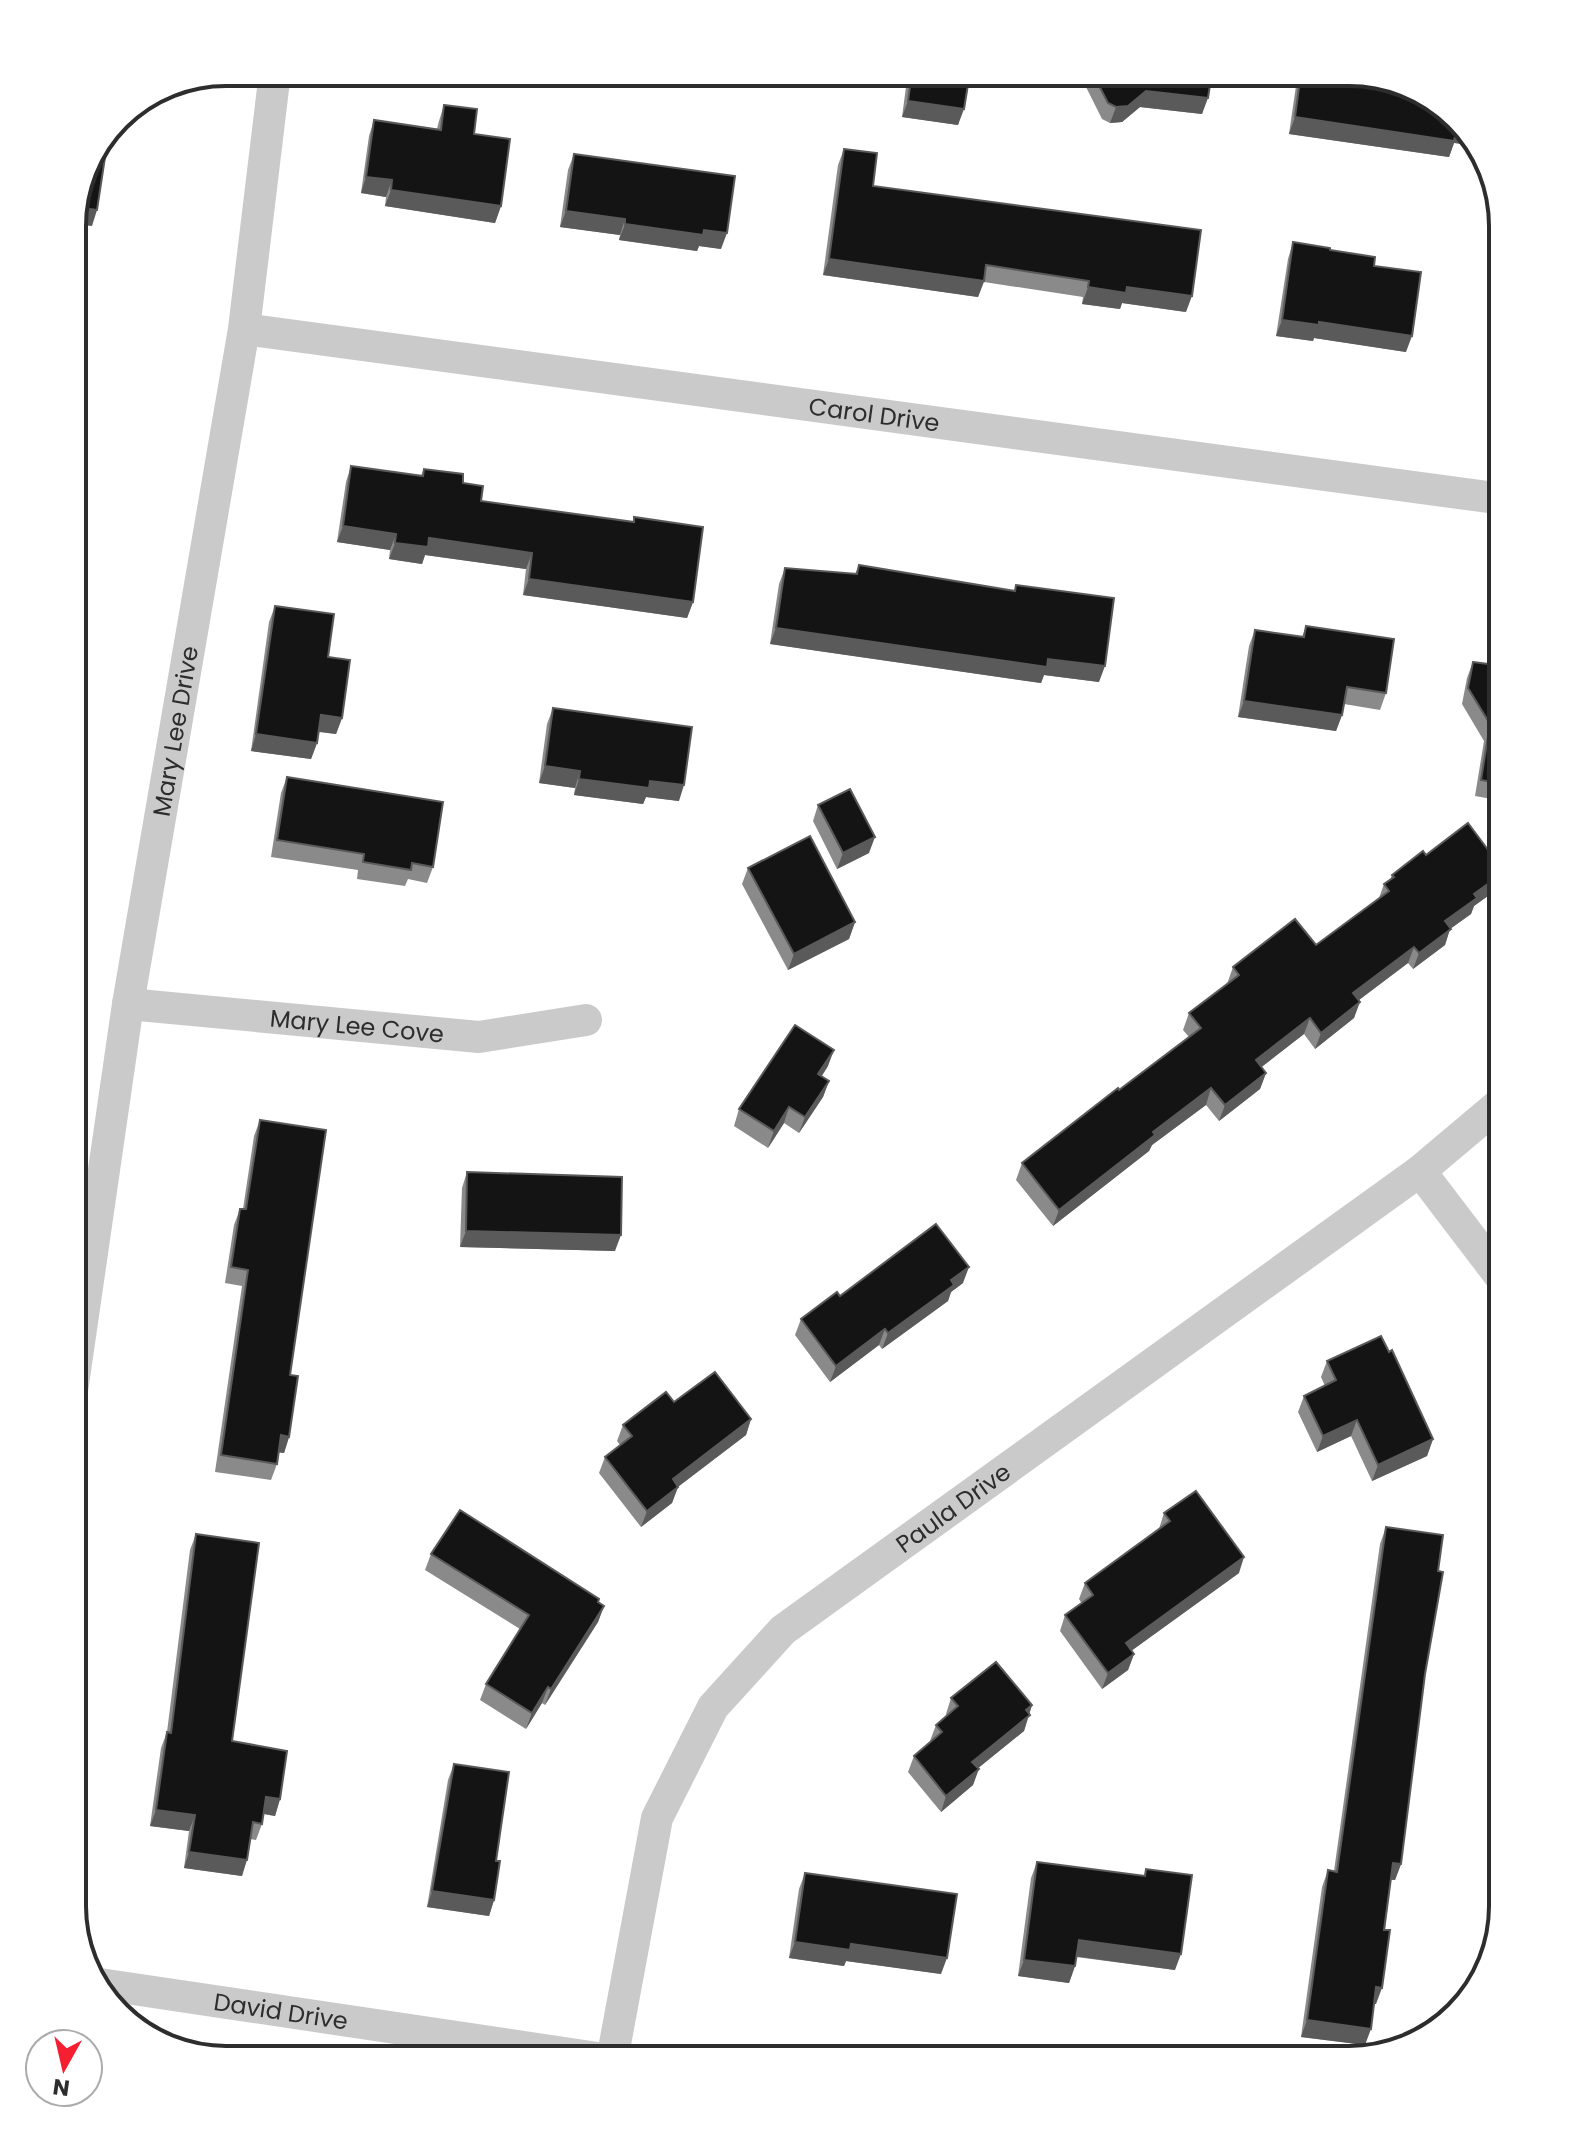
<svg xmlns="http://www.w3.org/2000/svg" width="1575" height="2132" font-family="Poppins,sans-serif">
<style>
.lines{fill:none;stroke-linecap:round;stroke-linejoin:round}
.street{stroke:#cacaca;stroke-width:32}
.wall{fill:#8a8a8a}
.shaded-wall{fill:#5a5a5a}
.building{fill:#141414;stroke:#5a5a5a;stroke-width:2}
.labels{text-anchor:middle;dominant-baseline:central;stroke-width:8;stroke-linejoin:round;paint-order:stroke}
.street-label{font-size:24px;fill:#2d2d2d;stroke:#fff}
.rim{fill:none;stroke:#2d2d2d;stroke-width:4}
</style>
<rect width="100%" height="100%" fill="#fff"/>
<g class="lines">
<!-- street -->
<g class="street">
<path id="s1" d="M244 329 1503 499"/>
<path id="s2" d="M128 1004 479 1037 586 1020"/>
<polyline points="1420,1171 1503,1280"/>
<path id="s3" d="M72 1391 128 1004 244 329 275 72"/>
<path id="s4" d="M93 1983 611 2060"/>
<path id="s5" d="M612 2060 657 1818 713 1707 783 1630 1420 1171 1503 1101"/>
</g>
</g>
<!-- wall -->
<g class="wall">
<polygon points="908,72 970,72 958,125 902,117"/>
<polygon points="1088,72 1212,72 1202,114 1140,107 1122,122 1110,123 1102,119 1086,87"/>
<polygon points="1298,72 1358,72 1454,143 1449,157 1289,134"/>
<polygon points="444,105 474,134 501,206 495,223 385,206 386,197 361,193 369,136 374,120 437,129 439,121"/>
<polygon points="844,149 873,186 1186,312 1122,303 1120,309 1082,304 1083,297 984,282 978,297 823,275 838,165"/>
<polygon points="574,154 721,249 699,246 697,251 619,240 620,235 560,227 568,170"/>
<polygon points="1293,242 1330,250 1374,266 1406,352 1314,338 1313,341 1276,336 1288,259"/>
<polygon points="351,466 421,476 424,469 463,483 481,501 633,522 634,517 693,602 687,618 523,595 526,569 425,555 422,564 389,559 390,550 337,542 346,482"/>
<polygon points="859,565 1014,591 1016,585 1099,682 1044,675 1041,683 770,644 779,584 785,568 855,574"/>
<polygon points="275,606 328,657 342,718 336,734 318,732 317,743 311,759 251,751 269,622"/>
<polygon points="1306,626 1386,693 1380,710 1344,704 1342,715 1336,731 1238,717 1249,646 1255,630 1302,637"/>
<polygon points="1503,651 1503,801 1475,796 1484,741 1462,704 1467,678 1473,662 1500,666"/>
<polygon points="553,708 679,801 646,797 643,804 574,795 575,788 539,783 547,724"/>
<polygon points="287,777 433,867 427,883 408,879 405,886 357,879 358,870 271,857 281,793"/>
<polygon points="818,805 869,853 837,869 813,821"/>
<polygon points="1426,855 1503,870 1503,875 1499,888 1474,906 1471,914 1450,929 1445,945 1413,969 1408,963 1359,1000 1354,1018 1315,1049 1304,1034 1261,1067 1266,1073 1260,1089 1219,1121 1206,1105 1152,1145 1149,1151 1053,1226 1016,1180 1022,1163 1189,1037 1183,1030 1189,1013 1227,984 1233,967 1316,945 1379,898 1384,884 1390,880 1392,875"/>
<polygon points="748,868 855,922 849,939 788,970 742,884"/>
<polygon points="828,1066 822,1076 829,1081 823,1097 799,1133 784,1123 768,1148 734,1126 739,1109"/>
<polygon points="260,1120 290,1375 289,1437 284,1453 279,1452 277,1464 271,1480 215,1472 242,1286 225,1283 234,1225 240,1209 243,1209 254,1136"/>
<polygon points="467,1172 615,1251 460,1247 462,1188"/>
<polygon points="963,1283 951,1292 948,1301 882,1349 879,1345 830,1382 795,1335 801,1319 840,1296"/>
<polygon points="1327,1361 1433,1439 1427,1456 1372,1481 1351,1436 1317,1452 1298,1412 1304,1396 1325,1386 1321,1377"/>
<polygon points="674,1402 751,1419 746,1435 678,1487 672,1503 641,1527 599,1473 605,1457 620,1445 617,1441 623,1425"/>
<polygon points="1164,1513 1239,1573 1131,1651 1134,1654 1128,1670 1102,1689 1060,1631 1065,1615 1082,1604 1079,1599 1085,1583 1159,1529"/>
<polygon points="1386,1527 1425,1674 1401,1864 1395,1880 1391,1880 1376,2004 1374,2004 1365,2045 1301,2037 1322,1887 1328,1870 1334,1871 1380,1544"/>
<polygon points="196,1534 232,1741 280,1799 275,1816 263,1814 262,1824 256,1840 250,1839 242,1876 184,1868 189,1831 150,1826 161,1748 167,1732 190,1550"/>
<polygon points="431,1554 598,1602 604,1606 598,1622 545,1705 542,1703 526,1729 480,1700 486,1684 520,1629 425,1570"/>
<polygon points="951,1698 1032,1705 1024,1731 978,1768 973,1785 941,1812 908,1772 914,1756 931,1742 930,1741 936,1725 947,1716 946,1714"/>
<polygon points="454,1764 496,1861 494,1900 489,1916 427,1907 448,1780"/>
<polygon points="1037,1862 1144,1876 1146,1869 1175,1970 1076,1957 1075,1966 1069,1983 1018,1976 1031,1878"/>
<polygon points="805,1873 941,1974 846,1961 844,1966 789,1958 799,1889"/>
</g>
<!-- shaded-wall -->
<g class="shaded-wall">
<polygon points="1146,91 1208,98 1202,114 1140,107 1122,122 1110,123 1116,107"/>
<polygon points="908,101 964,109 958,125 902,117"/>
<polygon points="1295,117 1461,127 1480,147 1454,143 1449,157 1289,134"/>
<polygon points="366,177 392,180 386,197 361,193"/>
<polygon points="391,190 501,206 495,223 385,206"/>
<polygon points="75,207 97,210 92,226 72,224 72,216"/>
<polygon points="566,211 625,219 620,235 560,227"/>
<polygon points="625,224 704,230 727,233 721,249 699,246 697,251 619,240"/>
<polygon points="829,259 984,281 978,297 823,275"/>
<polygon points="1088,287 1127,287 1192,296 1186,312 1122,303 1120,309 1082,304"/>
<polygon points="1282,320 1319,322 1412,336 1406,352 1314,338 1313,341 1276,336"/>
<polygon points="343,526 396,534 390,550 337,542"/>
<polygon points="429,538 532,553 526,569 425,555 422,564 389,559 395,543"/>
<polygon points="529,579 693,602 687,618 523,595"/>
<polygon points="776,628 1048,659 1105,666 1099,682 1044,675 1041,683 770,644"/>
<polygon points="1244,701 1342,715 1336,731 1238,717"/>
<polygon points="321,715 342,718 336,734 315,731"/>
<polygon points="256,734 317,743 311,759 251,751"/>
<polygon points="545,766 580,771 575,788 539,783"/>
<polygon points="579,779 650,781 684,785 679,801 646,797 643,804 574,795"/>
<polygon points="875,837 869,853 837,869 843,853"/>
<polygon points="1503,873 1499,888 1474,906 1471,914 1450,929 1445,945 1413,969 1419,953 1445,921 1474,894"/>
<polygon points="855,922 849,939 788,970 794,954"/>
<polygon points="1414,947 1408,963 1347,1009 1353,993"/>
<polygon points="1360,1002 1354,1018 1315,1049 1321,1033"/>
<polygon points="1310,1018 1304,1034 1250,1076 1256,1060"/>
<polygon points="834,1050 828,1066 812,1090 818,1074"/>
<polygon points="1266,1073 1260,1089 1219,1121 1225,1105"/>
<polygon points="829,1081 823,1097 799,1133 805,1117"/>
<polygon points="1211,1088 1206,1105 1152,1145 1149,1151 1053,1226 1059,1210 1153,1132"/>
<polygon points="789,1107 784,1123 768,1148 774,1131"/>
<polygon points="466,1231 621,1235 615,1251 460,1247"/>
<polygon points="969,1267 963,1283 951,1292 948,1301 882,1349 888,1333 951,1280"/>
<polygon points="885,1329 879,1345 830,1382 836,1366"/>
<polygon points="751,1419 746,1435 667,1495 673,1479"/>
<polygon points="1357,1420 1351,1436 1317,1452 1323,1436"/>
<polygon points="281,1435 289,1437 284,1453 275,1452"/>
<polygon points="1433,1439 1427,1456 1372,1481 1378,1465"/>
<polygon points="678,1487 672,1503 641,1527 647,1511"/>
<polygon points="1244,1557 1239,1573 1120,1659 1126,1643"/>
<polygon points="604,1606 598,1622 545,1705 551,1689"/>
<polygon points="1134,1654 1128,1670 1102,1689 1108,1673"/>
<polygon points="548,1687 542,1703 526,1729 532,1713"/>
<polygon points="1032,1705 1024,1731 966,1778 972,1762"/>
<polygon points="979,1769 973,1785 941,1812 946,1796"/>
<polygon points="266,1797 280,1799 275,1816 260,1813"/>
<polygon points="156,1810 195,1815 189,1831 150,1826"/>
<polygon points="189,1852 247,1860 242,1876 184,1868"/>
<polygon points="1393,1863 1401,1864 1395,1880 1387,1879"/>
<polygon points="432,1891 494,1900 489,1916 427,1907"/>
<polygon points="1079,1940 1181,1954 1175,1970 1073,1956"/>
<polygon points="795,1942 851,1944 947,1958 941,1974 846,1961 844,1966 789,1958"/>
<polygon points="1024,1960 1075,1966 1069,1983 1018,1976"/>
<polygon points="1376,1987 1382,1988 1376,2004 1370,2004"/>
<polygon points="1307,2020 1371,2029 1365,2045 1301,2037"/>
</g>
<!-- building -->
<g class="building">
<polygon points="912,72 970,72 964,109 908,101"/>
<polygon points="1092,72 1212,72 1208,98 1146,91 1128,106 1116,107 1108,103"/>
<polygon points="1301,72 1358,72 1426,93 1461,127 1457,127 1454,141 1295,117"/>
<polygon points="444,105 477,109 474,134 510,139 501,206 391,190 392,180 366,177 374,120 441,130"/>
<polygon points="109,131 97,210 75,207 88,158"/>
<polygon points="844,149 877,153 873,186 1201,230 1192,296 1127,287 1126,293 1088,287 1089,281 986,265 984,281 829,259"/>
<polygon points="574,154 735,176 727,233 704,230 703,235 625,224 625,219 566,211"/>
<polygon points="1293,242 1330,248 1330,250 1375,257 1374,266 1421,272 1412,336 1319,322 1319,325 1282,320"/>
<polygon points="351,466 423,476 424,469 463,474 463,483 483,486 481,501 634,522 634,517 703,527 693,602 529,579 532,553 429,538 428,547 395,543 396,534 343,526"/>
<polygon points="859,565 1015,591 1016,585 1114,598 1105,666 1048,659 1047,667 776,628 785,568 857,574"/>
<polygon points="275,606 334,614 328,657 350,660 342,718 321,715 317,743 256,734"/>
<polygon points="1306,626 1394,639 1386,693 1347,687 1342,715 1244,701 1255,630 1304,637"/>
<polygon points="1473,662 1503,666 1503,784 1481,780 1490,724 1468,688"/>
<polygon points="553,708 692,727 684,785 650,781 649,788 579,779 580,771 545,766"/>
<polygon points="287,777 443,802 433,867 412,863 411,870 363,862 364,854 277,840"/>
<polygon points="850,789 875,837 843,853 818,805"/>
<polygon points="1468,823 1503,870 1503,873 1474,894 1477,898 1445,921 1451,929 1419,953 1414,947 1353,993 1360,1002 1321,1033 1310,1018 1256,1060 1266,1073 1225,1105 1211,1088 1153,1132 1155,1135 1059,1210 1022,1163 1118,1088 1119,1090 1201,1028 1189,1013 1239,975 1233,967 1295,919 1316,945 1389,891 1384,884 1394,877 1392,875 1423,851 1426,855"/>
<polygon points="810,836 855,922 794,954 748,868"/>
<polygon points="795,1025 834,1050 818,1074 829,1081 805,1117 789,1107 774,1131 739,1109"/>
<polygon points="260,1120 326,1130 290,1375 298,1376 289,1437 281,1435 277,1464 221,1455 248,1270 231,1267 240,1209 246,1209"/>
<polygon points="467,1172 622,1177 621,1235 466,1231"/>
<polygon points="936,1224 969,1267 951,1280 954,1285 888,1333 885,1329 836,1366 801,1319 837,1292 840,1296"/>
<polygon points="1381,1336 1389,1352 1392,1350 1433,1439 1378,1465 1357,1420 1323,1436 1304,1396 1336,1380 1327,1361"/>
<polygon points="715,1372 751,1419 673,1479 678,1487 647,1511 605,1457 632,1436 623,1425 666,1392 674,1402"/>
<polygon points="1196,1491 1244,1557 1126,1643 1134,1654 1108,1673 1065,1615 1093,1595 1085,1583 1170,1521 1164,1513"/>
<polygon points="460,1510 599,1599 598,1602 604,1606 551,1689 548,1687 532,1713 486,1684 529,1615 431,1554"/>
<polygon points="1386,1527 1443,1535 1438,1571 1443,1572 1425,1674 1401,1864 1393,1863 1384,1930 1390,1930 1382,1988 1376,1987 1371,2029 1307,2020 1328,1870 1337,1872"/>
<polygon points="196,1534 259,1543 232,1741 287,1751 280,1799 266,1797 262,1824 253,1822 247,1860 189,1852 195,1815 156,1810 167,1732 171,1733"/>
<polygon points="996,1662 1032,1705 1026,1710 1030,1715 972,1762 979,1769 946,1796 914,1756 942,1732 936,1725 958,1706 951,1698"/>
<polygon points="454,1764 509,1772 496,1861 500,1861 494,1900 432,1891"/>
<polygon points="1037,1862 1145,1876 1146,1869 1192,1875 1181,1954 1079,1940 1075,1966 1024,1960"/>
<polygon points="805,1873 957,1894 947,1958 851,1944 850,1950 795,1942"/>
</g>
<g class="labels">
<!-- street labels -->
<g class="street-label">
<text stroke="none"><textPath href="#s1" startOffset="636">Carol Drive</textPath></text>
<text stroke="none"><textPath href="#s3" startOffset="668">Mary Lee Drive</textPath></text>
<text stroke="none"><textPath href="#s2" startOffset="230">Mary Lee Cove</textPath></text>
<text stroke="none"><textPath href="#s5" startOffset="684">Paula Drive</textPath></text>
<text stroke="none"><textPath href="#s4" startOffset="190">David Drive</textPath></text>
</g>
</g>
<!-- crop -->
<path d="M0 0H1575V2132H0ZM226 86H1349A140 140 0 0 1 1489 226V1906A140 140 0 0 1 1349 2046H226A140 140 0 0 1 86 1906V226A140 140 0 0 1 226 86Z" fill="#fff" fill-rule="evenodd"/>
<path class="rim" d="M226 86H1349A140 140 0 0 1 1489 226V1906A140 140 0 0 1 1349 2046H226A140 140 0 0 1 86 1906V226A140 140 0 0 1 226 86Z"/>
<!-- north arrow -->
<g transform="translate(64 2068) rotate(188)"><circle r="38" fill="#ffffff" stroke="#ababab" stroke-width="2"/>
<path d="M0-6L14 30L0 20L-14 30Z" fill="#f41f30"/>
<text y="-12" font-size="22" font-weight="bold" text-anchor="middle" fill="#2d2d2d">N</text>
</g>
</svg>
